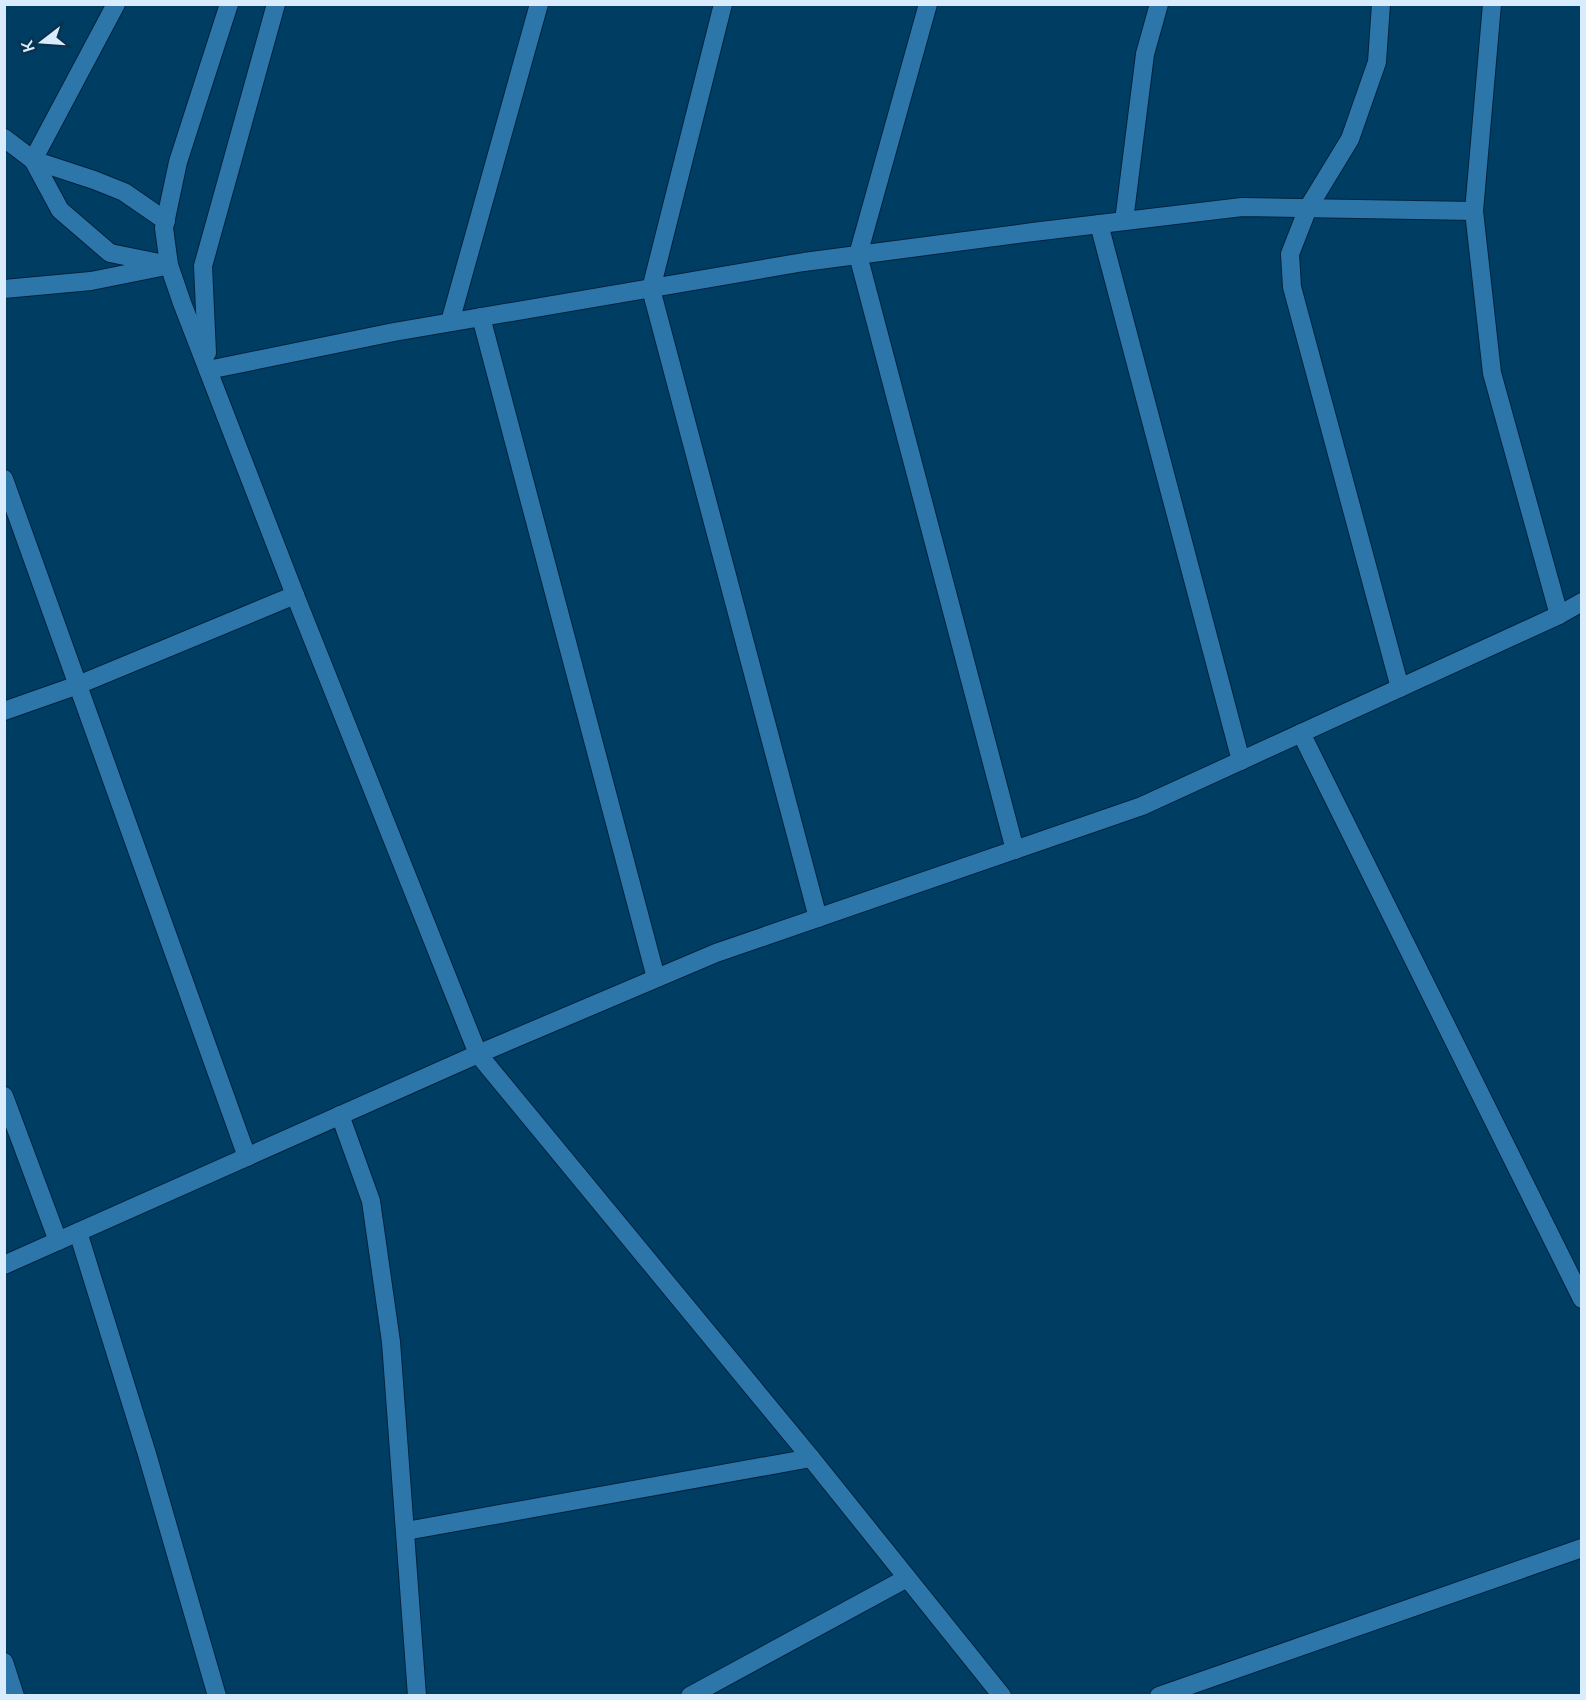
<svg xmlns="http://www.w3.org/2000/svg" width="1586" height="1700" font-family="Lato,sans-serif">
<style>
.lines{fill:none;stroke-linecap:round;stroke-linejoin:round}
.minor-casing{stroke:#00233d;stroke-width:20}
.tertiary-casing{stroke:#00233d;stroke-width:20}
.minor{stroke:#2d76aa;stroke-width:18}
.tertiary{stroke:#2d76aa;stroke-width:18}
</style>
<rect width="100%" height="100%" fill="#003d63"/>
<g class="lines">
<!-- minor casing -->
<g class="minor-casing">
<g id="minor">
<polyline points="723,4 651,289 818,918"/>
<polyline points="928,4 858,255 1015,850"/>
<polyline points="1381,4 1377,62 1350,139 1308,208 1290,254 1292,287 1400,688"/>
<polyline points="1492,4 1474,211 1492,373 1559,615"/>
<polyline points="4,138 33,160 94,180 124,192 166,221"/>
<polyline points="33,160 60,210 110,253 169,265"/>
<polyline points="33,160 116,4"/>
<polyline points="1124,221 1145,54 1159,4"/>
<polyline points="1099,224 1241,761"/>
<polyline points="4,289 91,281 161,267"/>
<polyline points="481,317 656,978"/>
<polyline points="450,322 539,4"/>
<polyline points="208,370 394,332 804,262 1033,232 1242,207 1474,211"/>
<polyline points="4,479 247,1157"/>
<polyline points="4,711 78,685 295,595"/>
<polyline points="1301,733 1582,1299"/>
<polyline points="4,1096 58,1241"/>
<polyline points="340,1115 371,1201 391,1342 417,1696"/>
<polyline points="78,1232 147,1454 217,1696"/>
<polyline points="4,1265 478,1054 716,953 1142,806 1559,615 1582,602"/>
<polyline points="406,1531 811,1458"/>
<polyline points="4,1662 15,1696"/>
<polyline points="690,1696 907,1578"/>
</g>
</g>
<!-- tertiary casing -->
<g class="tertiary-casing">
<g id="tertiary">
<polyline points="229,4 178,162 164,228 169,265 182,303 295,595 478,1054 811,1458 1002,1696"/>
<polyline points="207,353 203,266 276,4"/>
<polyline points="1159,1696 1582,1548"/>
</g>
</g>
<!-- minor -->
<use href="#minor" class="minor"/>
<!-- tertiary -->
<use href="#tertiary" class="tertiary"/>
</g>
<!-- border -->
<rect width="1586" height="1700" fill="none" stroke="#d8ecfe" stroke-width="12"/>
<!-- north arrow -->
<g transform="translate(42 42) rotate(253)" stroke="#0b324d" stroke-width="4.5" paint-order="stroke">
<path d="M0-4.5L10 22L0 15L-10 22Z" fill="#d8ecfe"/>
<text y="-9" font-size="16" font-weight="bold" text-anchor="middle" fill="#d8ecfe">K</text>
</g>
</svg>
